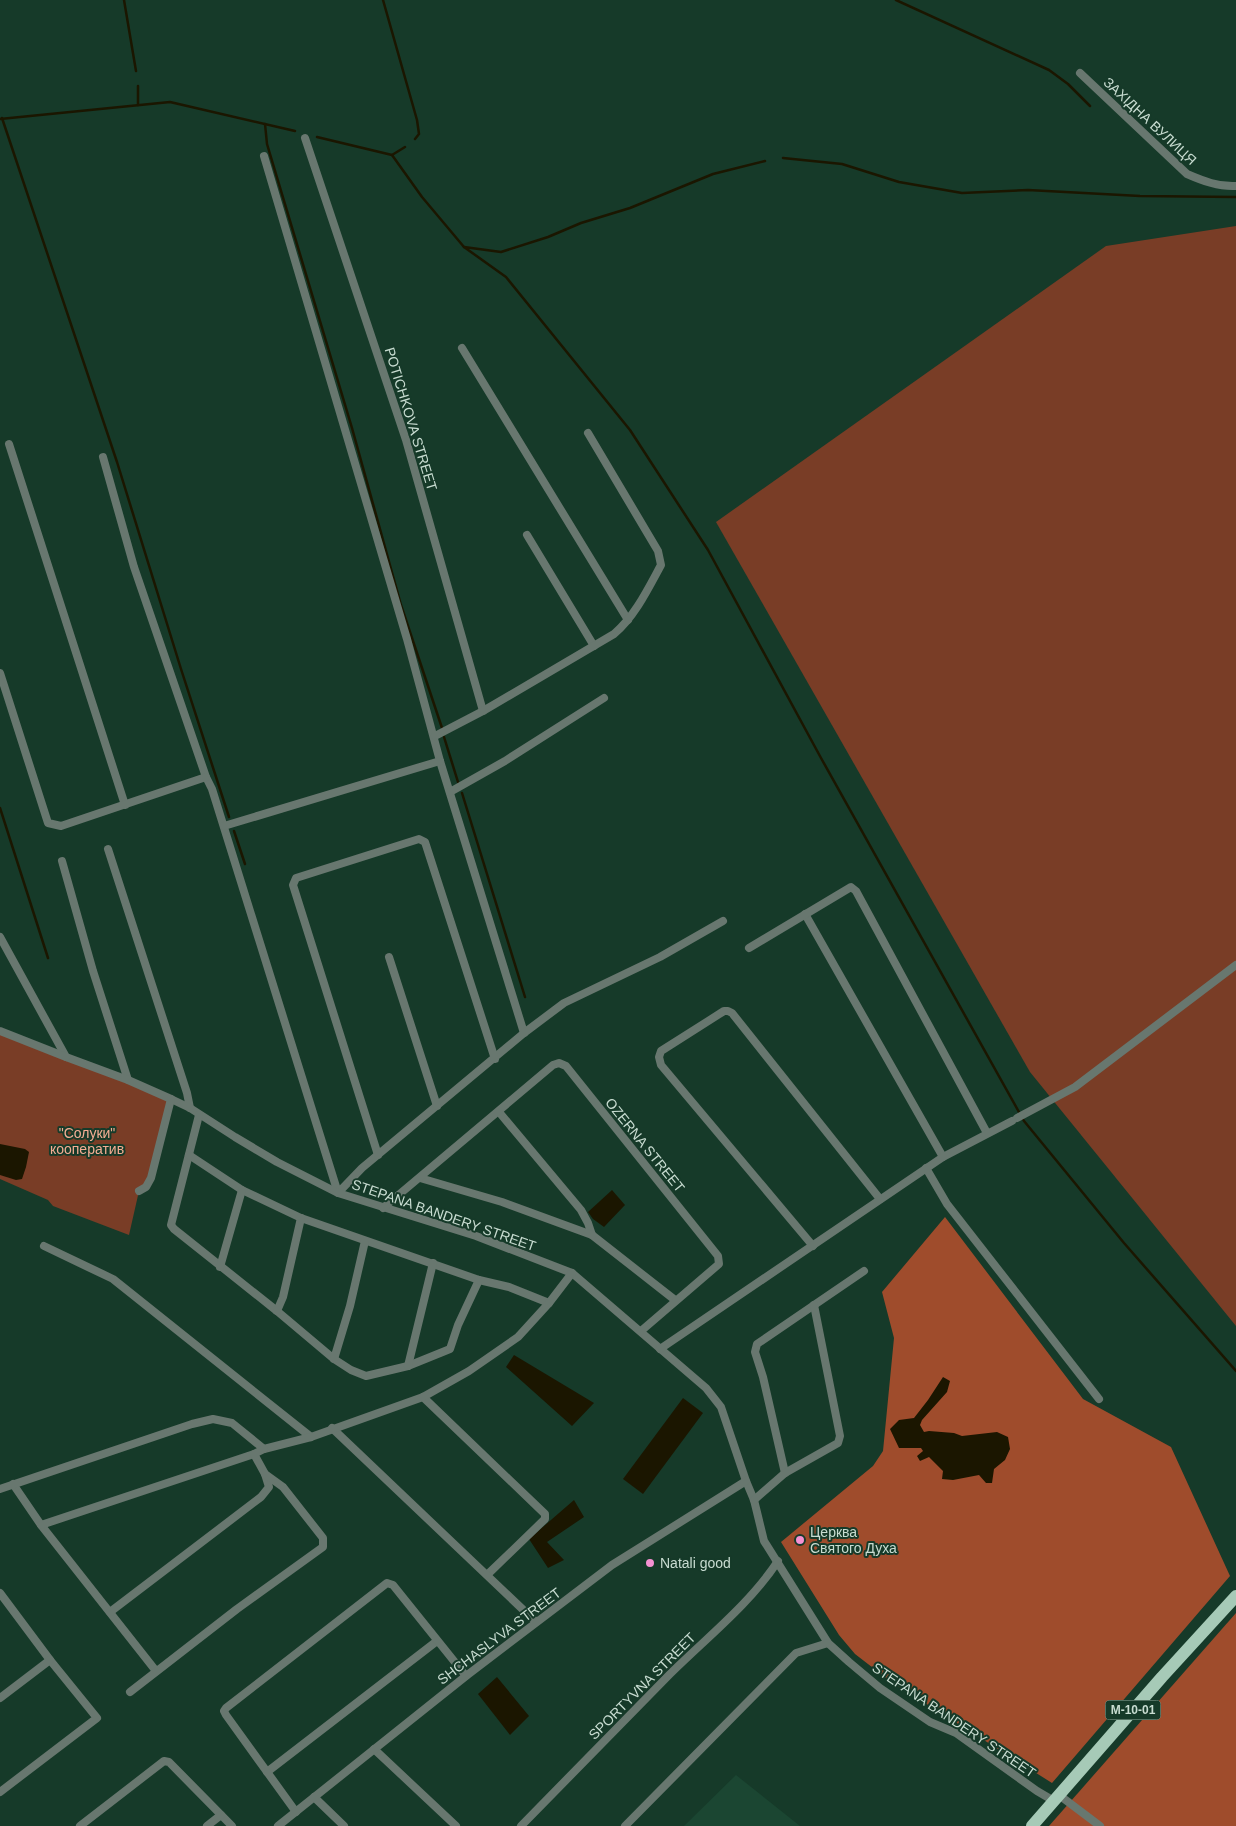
<svg xmlns="http://www.w3.org/2000/svg" width="1236" height="1826" font-family="Helvetica,sans-serif">
<style>
.built{fill:#1b4632}
.green{fill:#793d26}
.forest{fill:#9f4c2c}
.water{fill:#1b1600}
.lines{fill:none;stroke-linecap:round;stroke-linejoin:round}
.stream{stroke:#1b1600;stroke-width:2.5}
.minor{stroke:#68776f;stroke-width:8}
.trunk{stroke:#a6cab7;stroke-width:12}
.poi-dot{fill:#f591d2;stroke:#163a29;stroke-width:2}
.labels{text-anchor:middle;dominant-baseline:central;stroke-width:4;stroke-linejoin:round;paint-order:stroke}
.shield{fill:#163a29;stroke:#93ab9f;stroke-width:1}
.shield-label{font-size:12px;font-weight:bold;fill:#c8dcd1}
.street-label{font-size:14px;fill:#c8dcd1;stroke:#163a29}
.park-label{font-size:14px;fill:#f4ae94;stroke:#163a29}
.poi-label{font-size:14px;fill:#c8dcd1;stroke:#163a29;text-anchor:start}
</style>
<rect width="100%" height="100%" fill="#163a29"/>
<!-- built -->
<polygon class="built" points="736,1775 800,1826 684,1826"/>
<!-- green -->
<g class="green">
<polygon points="1236,226 1236,1326 1030,1072 716,522 1106,246"/>
<polygon points="0,1034 171,1099 147,1181 139,1191 129,1235 53,1206 48,1200 0,1179"/>
</g>
<!-- forest -->
<g class="forest">
<polygon points="945,1217 1083,1399 1171,1447 1230,1576 1052,1783 890,1681 855,1654 839,1635 781,1542 873,1466 883,1451 894,1338 882,1292"/>
<polygon points="1236,1613 1236,1826 1049,1826"/>
</g>
<!-- water -->
<g class="water">
<polygon points="0,1144 25,1149 29,1152 26,1167 22,1179 16,1180 0,1175"/>
<polygon points="612,1190 625,1205 604,1227 593,1219 588,1212"/>
<polygon points="514,1355 594,1403 572,1426 506,1367"/>
<polygon points="943,1377 950,1381 947,1392 922,1420 920,1425 924,1432 929,1431 954,1433 962,1436 997,1432 1008,1437 1010,1449 1005,1460 994,1469 992,1483 986,1483 979,1475 953,1480 942,1479 943,1471 929,1457 920,1461 917,1456 923,1451 921,1448 899,1448 890,1429 899,1420 914,1418 928,1400"/>
<polygon points="683,1398 703,1413 643,1494 623,1479"/>
<polygon points="574,1500 584,1517 547,1542 564,1560 548,1568 529,1539"/>
<polygon points="497,1677 529,1716 510,1735 478,1694"/>
</g>
<g class="lines">
<!-- stream -->
<g class="stream">
<polyline points="124,0 136,71"/>
<polyline points="383,0 417,120 419,134 415,139"/>
<polyline points="896,0 1049,70 1068,84 1090,106"/>
<polyline points="138,86 138,105"/>
<polyline points="2,118 117,462 181,669 229,817"/>
<polyline points="0,119 170,102 295,131"/>
<polyline points="265,124 267,144 352,428 401,605 442,728"/>
<polyline points="317,137 392,155 422,197 464,247"/>
<polyline points="392,155 405,147"/>
<polyline points="783,158 842,164 899,182 962,193 1028,190 1140,196 1236,197"/>
<polyline points="765,161 713,174 630,208 581,223 548,237 501,252 464,247 506,277 630,430 708,550 821,758 1024,1121 1124,1243 1236,1371"/>
<polyline points="444,737 458,782"/>
<polyline points="462,793 525,997"/>
<polyline points="0,808 48,958"/>
<polyline points="234,831 245,864"/>
</g>
<!-- minor -->
<g class="minor">
<path d="M1080 73 1187 174C1203 181 1219 187 1236 186"/>
<polyline points="305,138 406,440 483,711"/>
<polyline points="264,156 407,639 440,761 524,1033"/>
<polyline points="462,348 628,620"/>
<polyline points="9,444 125,805"/>
<polyline points="103,457 134,567 206,777 212,789 338,1193 362,1168 524,1033 564,1003 660,957 723,921"/>
<polyline points="527,535 594,646"/>
<polyline points="0,673 48,823 61,826 206,777"/>
<path d="M435 736 483 711 614 634C635 616 648 589 661 565L658 551 588 433"/>
<polyline points="450,792 505,761 604,698"/>
<polyline points="224,826 440,761"/>
<polyline points="108,849 187,1093 190,1108"/>
<polyline points="62,861 93,971 128,1080"/>
<polyline points="805,914 943,1157"/>
<polyline points="0,937 66,1057 128,1080 171,1099 190,1108 235,1137 277,1162 338,1193 476,1236 572,1273 706,1388 721,1407 746,1481 754,1500 764,1541 828,1643 849,1662 880,1688 930,1722 956,1733 1037,1791 1054,1801"/>
<polyline points="749,948 851,887 856,891 987,1133"/>
<polyline points="389,957 437,1106"/>
<polyline points="0,1031 66,1057"/>
<polyline points="499,1112 581,1210 588,1223 592,1235 675,1300"/>
<polyline points="199,1115 171,1225 174,1229 277,1311 334,1359 351,1370 366,1376 408,1366 450,1349 458,1325 479,1280"/>
<polyline points="1017,1118 1075,1087 1236,965"/>
<polyline points="189,1155 242,1190 301,1218 479,1280 509,1287 549,1303"/>
<polyline points="378,1155 293,885 296,878 419,839 425,842 495,1059"/>
<polyline points="926,1168 947,1204 1099,1399"/>
<polyline points="420,1178 502,1202 592,1235"/>
<polyline points="139,1191 146,1187 151,1178 171,1099"/>
<polyline points="383,1208 553,1065 559,1063 566,1066 718,1256 719,1264 641,1331"/>
<polyline points="44,1246 113,1279 311,1437"/>
<polyline points="813,1246 661,1065 659,1057 661,1051 724,1011 728,1011 732,1013 880,1199"/>
<polyline points="220,1267 242,1190"/>
<polyline points="277,1311 283,1297 301,1218"/>
<polyline points="660,1349 943,1157 1012,1121"/>
<polyline points="334,1359 350,1306 365,1241"/>
<polyline points="408,1366 433,1263"/>
<polyline points="423,1397 545,1514 545,1519 488,1574"/>
<polyline points="332,1428 536,1622"/>
<polyline points="785,1473 763,1377 755,1352 757,1344 864,1271"/>
<polyline points="13,1484 41,1525 156,1671"/>
<polyline points="0,1489 192,1424 213,1419 232,1423 264,1449 311,1437 423,1397 469,1371 518,1337 549,1303 572,1273"/>
<polyline points="754,1500 785,1473 838,1443 840,1436 814,1305"/>
<polyline points="41,1525 254,1454"/>
<polyline points="0,1593 50,1660 97,1718 0,1792"/>
<polyline points="110,1612 261,1497 269,1487 265,1474"/>
<polyline points="130,1692 237,1609 323,1547 323,1538 283,1487 265,1474 254,1454 264,1449"/>
<polyline points="0,1698 50,1660"/>
<polyline points="374,1749 456,1826"/>
<polyline points="267,1772 437,1641"/>
<polyline points="1059,1795 1100,1826"/>
<polyline points="314,1797 344,1826"/>
<polyline points="296,1812 226,1715 224,1711 226,1708 387,1583 393,1585 466,1676"/>
<polyline points="80,1826 164,1761 169,1762 232,1826"/>
<polyline points="207,1826 221,1815"/>
<polyline points="278,1826 466,1676 612,1565 746,1481"/>
<path d="M521 1826C570 1776 619 1726 668 1676 705 1639 749 1605 778 1561"/>
<polyline points="625,1826 796,1653 828,1643"/>
</g>
<!-- trunk -->
<polyline class="trunk" points="1032,1826 1162,1677 1236,1596"/>
</g>
<!-- markers -->
<g class="poi-dot">
<circle cx="800" cy="1540" r="5"/>
<circle cx="650" cy="1563" r="5"/>
</g>
<g class="labels">
<!-- shield labels -->
<rect class="shield" x="1105.5" y="1700.5" width="55" height="19" rx="4"/>
<g class="shield-label">
<text x="1133" y="1710">М-10-01</text>
</g>
<!-- street labels -->
<g class="street-label">
<text transform="translate(1150 121) rotate(43)">ЗАХІДНА ВУЛИЦЯ</text>
<text transform="translate(411 419) rotate(73)">POTICHKOVA STREET</text>
<text transform="translate(645 1145) rotate(51)">OZERNA STREET</text>
<text transform="translate(444 1215) rotate(19)">STEPANA BANDERY STREET</text>
<text transform="translate(499 1636) rotate(-37)">SHCHASLYVA STREET</text>
<text transform="translate(642 1686) rotate(-45)">SPORTYVNA STREET</text>
<text transform="translate(954 1720) rotate(34)">STEPANA BANDERY STREET</text>
</g>
<!-- park labels -->
<g class="park-label">
<text x="87" y="1133">"Солуки"<tspan x="87" dy="16">кооператив</tspan></text>
</g>
<!-- poi labels -->
<g class="poi-label">
<text x="810" y="1532">Церква<tspan x="810" dy="16">Святого Духа</tspan></text>
<text x="660" y="1563">Natali good</text>
</g>
</g>
</svg>
